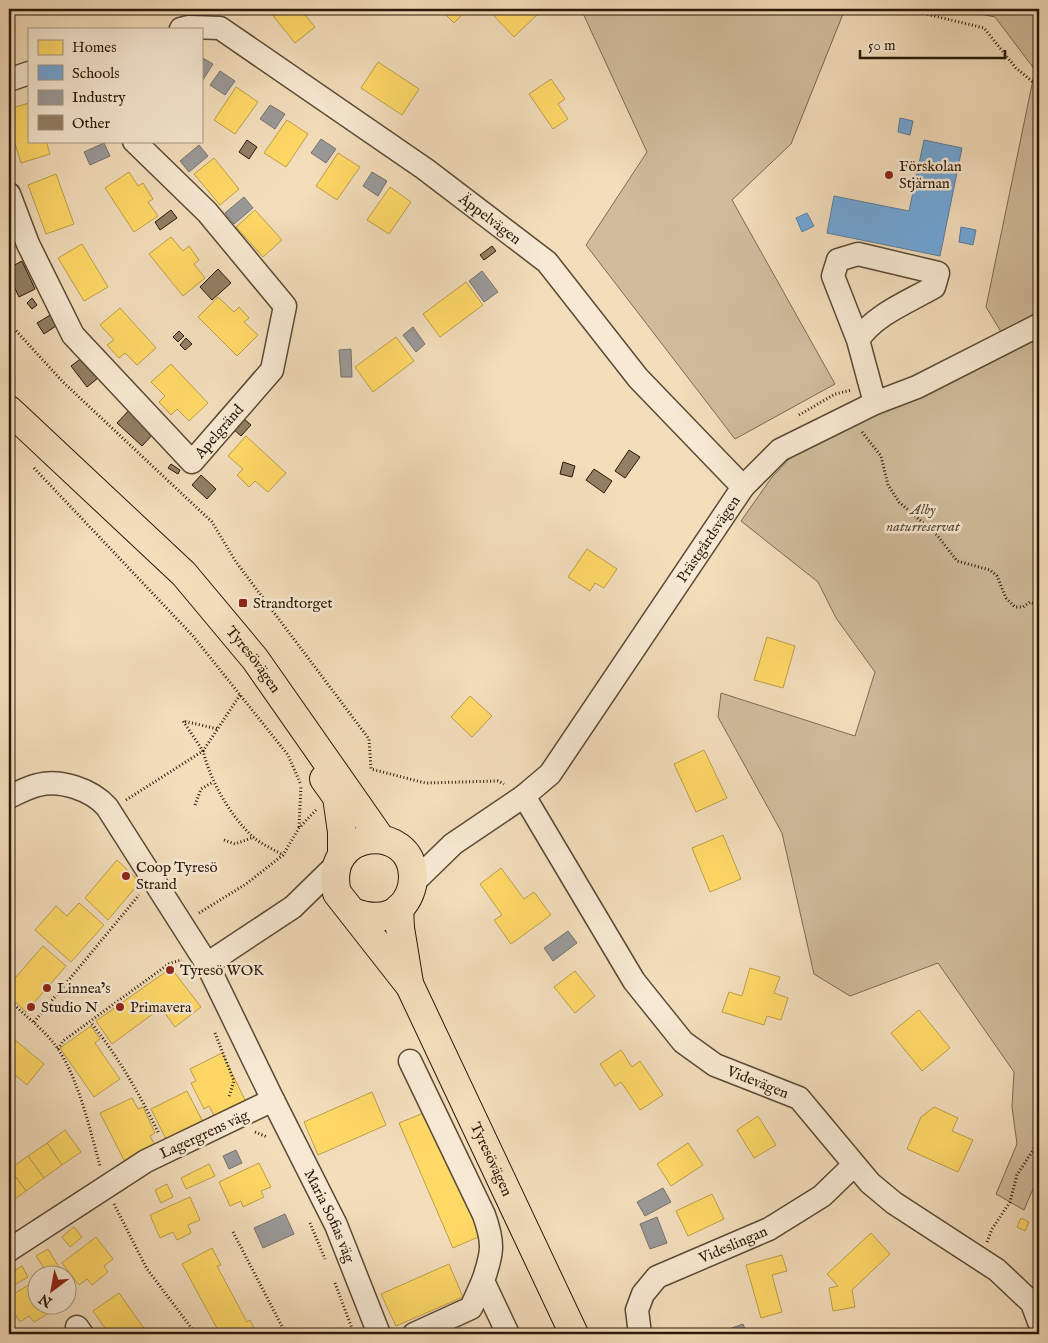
<svg xmlns="http://www.w3.org/2000/svg" width="1048" height="1343" viewBox="0 0 1048 1343" font-family="'IM FELL English',serif">
  <style>
    .green { fill: #d0bc9c; stroke: #7c6a52 }
    .homes { fill: #ffd966; stroke: #be9f4a }
    .schools { fill: #6fa8dc; stroke: #5a7d9c }
    .industry { fill: #999; stroke: #77736d }
    .building { fill: #927f65; stroke: #281907 }
    .lines { fill: none; stroke-linecap: round; stroke-linejoin: round }
    .minor-casing { stroke: #5b4a34; stroke-width: 25 }
    .major-casing { stroke: #281907; stroke-width: 30 }
    .path { stroke: #281907; stroke-width: 3; stroke-dasharray: 1 2.5; stroke-linecap: butt }
    .minor { stroke: #f7e9d3; stroke-width: 22 }
    .major { stroke: #f3ddbb; stroke-width: 28 }
    .poi-dot { fill: #8f2418; stroke: #f7e9d3; stroke-width: 2 }
    .labels { text-anchor: middle; stroke-width: 5; stroke-linejoin: round; paint-order: stroke }
    .poi-label { font-size: 15px; fill: #281907; stroke: #f7e9d3; text-anchor: start }
    .street-label { font-size: 15px; fill: #281907; stroke: #f7e9d3 }
    .park-label { font-size: 15px; font-style: italic; fill: #5a4a34; stroke: #f7e9d3 }
  </style>
  <rect width="100%" height="100%" fill="#f3ddbb"/>
  <filter id="stains"><feTurbulence type="fractalNoise" baseFrequency=".004" numOctaves="4"/><feColorMatrix values="0 0 0 0 .2 0 0 0 0 .09 0 0 0 0 .02 0 0 0 .5 -.17"/></filter>
  <radialGradient id="worn" r=".72"><stop offset=".6" stop-color="#630" stop-opacity="0"/><stop offset="1" stop-color="#630" stop-opacity=".3"/></radialGradient>
  <g class="green">
    <path d="M581,9H845L791,144L732,200L835,384L735,439L586,245L647,152Z"/>
    <path d="M955,9H1039V1175L1024,1210L996,1194L1017,1144L1012,1107L1014,1072L938,963L850,996L814,974L782,833L718,717L721,693L855,736L875,672L836,618L818,582L741,521L772,477L792,456L1009,345L986,307L1035,70L995,17Z"/>
  </g>
  <g class="homes">
    <path d="M274,9H300L315,27L295,43L270,12Z"/>
    <path d="M440,9H468L454,23Z"/>
    <path d="M499,9H543L514,37L493,15Z"/>
    <path d="M378,62L419,89L402,115L361,88Z"/>
    <path d="M551,79L565,99L558,104L568,119L553,129L529,94Z"/>
    <path d="M236,87L258,102L235,134L214,120Z"/>
    <path d="M29,103V141H46L50,154L21,163L9,124V109Z"/>
    <path d="M287,120L308,134L286,167L264,153Z"/>
    <path d="M338,153L360,167L337,200L316,186Z"/>
    <path d="M214,158L239,189L220,205L194,174Z"/>
    <path d="M129,172L138,186L143,183L153,199L148,202L158,216L134,232L105,188Z"/>
    <path d="M56,174L74,224L46,234L28,185Z"/>
    <path d="M390,187L411,202L389,234L367,220Z"/>
    <path d="M255,210L282,240L263,257L236,227Z"/>
    <path d="M171,237L183,251L189,246L199,260L194,264L205,278L183,296L149,254Z"/>
    <path d="M82,244L108,287L84,301L58,258Z"/>
    <path d="M466,282L483,305L440,337L423,314Z"/>
    <path d="M218,297L234,312L239,307L249,318L244,322L258,335L237,356L198,317Z"/>
    <path d="M120,308L156,348L137,365L125,353L119,358L107,345L114,340L100,325Z"/>
    <path d="M396,337L414,361L373,392L355,367Z"/>
    <path d="M171,364L208,403L189,421L177,409L171,415L159,402L165,396L151,382Z"/>
    <path d="M246,436L286,473L268,492L255,481L249,487L237,475L243,469L228,456Z"/>
    <path d="M587,549L617,569L604,588L595,583L590,591L568,577Z"/>
    <path d="M767,637L795,646L783,688L754,680Z"/>
    <path d="M470,696L492,716L472,737L451,717Z"/>
    <path d="M704,750L727,798L696,812L674,764Z"/>
    <path d="M723,835L741,879L710,892L692,848Z"/>
    <path d="M117,860L140,882L108,920L85,898Z"/>
    <path d="M501,868L524,899L534,892L551,915L511,944L494,920L502,915L480,884Z"/>
    <path d="M79,903L104,925L71,962L35,930L56,906L67,916Z"/>
    <path d="M43,946L66,966L26,1012L9,996V985Z"/>
    <path d="M171,968L201,1007L175,1027L161,1008L112,1044L96,1021Z"/>
    <path d="M750,968L780,977L774,993L788,998L781,1020L767,1016L764,1025L722,1012L729,992L742,996Z"/>
    <path d="M575,971L595,996L575,1013L554,987Z"/>
    <path d="M919,1010L950,1048L922,1071L891,1033Z"/>
    <path d="M91,1026L100,1039L95,1043L120,1079L94,1097L60,1048Z"/>
    <path d="M9,1035L44,1064L27,1085L9,1070Z"/>
    <path d="M621,1050L632,1067L640,1061L663,1095L640,1110L621,1082L615,1086L600,1064Z"/>
    <path d="M222,1053L247,1104L216,1119L209,1106L204,1109L191,1083L196,1081L190,1069Z"/>
    <path d="M187,1091L204,1124L168,1143L151,1109Z"/>
    <path d="M372,1092L386,1125L318,1155L304,1122Z"/>
    <path d="M132,1098L138,1109L143,1107L155,1133L150,1136L157,1149L126,1164L100,1113Z"/>
    <path d="M934,1107L958,1118L952,1131L973,1140L958,1172L907,1149L921,1117Z"/>
    <path d="M431,1110L485,1234L453,1248L399,1123Z"/>
    <path d="M758,1116L776,1145L754,1158L737,1130Z"/>
    <path d="M65,1130L81,1152L62,1165L47,1143Z"/>
    <path d="M47,1143L62,1165L44,1178L28,1156Z"/>
    <path d="M688,1143L703,1165L671,1186L657,1164Z"/>
    <path d="M28,1156L44,1178L26,1191L10,1169Z"/>
    <path d="M259,1163L271,1187L261,1191L264,1197L243,1207L241,1201L230,1206L219,1182Z"/>
    <path d="M209,1164L215,1176L186,1189L181,1178Z"/>
    <path d="M10,1169L26,1191L9,1203V1170Z"/>
    <path d="M167,1184L173,1197L161,1203L155,1190Z"/>
    <path d="M712,1194L724,1219L688,1236L676,1211Z"/>
    <path d="M190,1197L200,1220L188,1225L191,1233L177,1240L173,1232L160,1238L150,1215Z"/>
    <path d="M1021,1218L1029,1222L1025,1231L1017,1227Z"/>
    <path d="M74,1227L82,1237L70,1247L62,1237Z"/>
    <path d="M871,1233L890,1254L852,1290L855,1307L833,1311L829,1288L838,1286L827,1274Z"/>
    <path d="M96,1237L113,1259L104,1266L108,1272L92,1285L87,1279L79,1285L62,1263Z"/>
    <path d="M212,1248L221,1265L217,1266L247,1322L250,1320L257,1334H220L182,1264Z"/>
    <path d="M48,1249L59,1267L48,1274L36,1256Z"/>
    <path d="M782,1255L787,1271L772,1275L782,1312L761,1318L746,1265Z"/>
    <path d="M449,1264L463,1297L396,1326L381,1294Z"/>
    <path d="M22,1266L28,1277L13,1286L9,1274Z"/>
    <path d="M38,1279V1306H48L52,1311L34,1322L29,1316L20,1322L9,1305V1297Z"/>
    <path d="M119,1293L148,1334H109L93,1311Z"/>
  </g>
  <g class="schools">
    <path d="M900,118L913,121L910,135L898,132Z"/>
    <path d="M924,140L962,148L940,256L827,233L834,196L909,211Z"/>
    <path d="M807,213L814,226L802,232L796,218Z"/>
    <path d="M961,227L976,230L973,245L959,242Z"/>
  </g>
  <g class="industry">
    <path d="M201,57L213,64L201,83Z"/>
    <path d="M220,71L235,81L225,95L210,85Z"/>
    <path d="M270,105L285,114L275,129L260,119Z"/>
    <path d="M321,139L336,149L326,163L311,153Z"/>
    <path d="M104,143L110,156L90,165L84,152Z"/>
    <path d="M199,145L208,156L189,172L180,161Z"/>
    <path d="M372,172L387,181L378,196L363,186Z"/>
    <path d="M244,197L253,208L234,224L225,213Z"/>
    <path d="M482,271L498,292L484,302L469,281Z"/>
    <path d="M413,327L425,344L416,352L403,335Z"/>
    <path d="M351,349L352,377H341L339,350Z"/>
    <path d="M568,931L577,943L553,961L544,948Z"/>
    <path d="M236,1150L242,1163L229,1169L223,1156Z"/>
    <path d="M663,1188L671,1202L645,1216L637,1202Z"/>
    <path d="M285,1214L294,1234L263,1248L254,1228Z"/>
    <path d="M657,1217L667,1243L650,1249L640,1224Z"/>
    <path d="M743,1324L747,1334H722L721,1332Z"/>
    <path d="M333,1329L335,1334H321Z"/>
  </g>
  <g class="building">
    <path d="M247,140L257,147L249,159L239,152Z"/>
    <path d="M171,210L177,218L160,230L155,222Z"/>
    <path d="M492,246L496,251L484,260L480,255Z"/>
    <path d="M22,261L35,289L19,297L9,276V268Z"/>
    <path d="M218,269L231,283L212,300L200,287Z"/>
    <path d="M32,298L37,305L32,309L27,303Z"/>
    <path d="M52,314L59,324L44,334L37,323Z"/>
    <path d="M179,331L184,336L178,342L173,337Z"/>
    <path d="M186,338L192,344L185,350L180,345Z"/>
    <path d="M87,354L103,374L87,387L71,366Z"/>
    <path d="M131,408L156,431L142,446L117,423Z"/>
    <path d="M242,417L251,425L241,436L232,428Z"/>
    <path d="M629,450L640,457L625,478L615,471Z"/>
    <path d="M563,462L575,466L572,477L560,474Z"/>
    <path d="M171,464L180,470L178,474L168,468Z"/>
    <path d="M594,469L612,481L604,493L586,480Z"/>
    <path d="M201,475L216,489L207,499L192,485Z"/>
  </g>
  <g class="lines">
    <g class="minor-casing">
      <g id="minor">
        <path id="s1" d="M181,29L189,27L220,28L425,169L547,262L638,378L743,487"/>
        <path d="M9,80L29,73"/>
        <path id="s2" d="M9,194L28,244L73,335L192,462L272,370L285,306L207,212L134,141"/>
        <path d="M858,340C874,315 908,302 934,287L938,273L858,254L838,260L833,276L858,340L875,403"/>
        <path id="s3" d="M524,796L634,981L683,1042L715,1065L799,1098L870,1183L894,1203L997,1270L1032,1303L1039,1322"/>
        <path d="M9,797C18,793 28,787 38,785C61,779 92,790 107,807L207,964L273,1100L146,1161L9,1250"/>
        <path id="s4" d="M413,883L453,844L524,796L550,774L743,487L780,450L875,403L917,387L1039,325"/>
        <path d="M207,964L293,907L336,865"/>
        <path d="M410,1061L484,1215C494,1243 493,1252 483,1281L508,1334"/>
        <path id="s5" d="M273,1100L336,1225L379,1334"/>
        <path d="M77,1327L82,1334"/>
        <path d="M414,1334L471,1308L483,1281"/>
        <path id="s6" d="M640,1334L637,1310L643,1294L657,1277L769,1229L822,1196L854,1165"/>
      </g>
    </g>
    <g class="major-casing">
      <g id="major">
        <path id="s7" d="M9,410L184,574L255,659L381,839"/>
        <path d="M324,779L337,797L342,832V854"/>
        <path d="M399,908L400,928L409,983"/>
        <path id="s8" d="M353,912C369,918 387,920 400,908C408,900 413,888 413,877C413,821 321,828 337,893L410,986L574,1334"/>
      </g>
    </g>
    <g class="path">
      <path d="M924,9L926,14L984,28L1016,68L1039,87"/>
      <path d="M9,323L63,382L212,522L236,562L369,739L371,769L425,783L498,781L504,784"/>
      <path d="M799,415L835,394L852,390"/>
      <path d="M862,432L881,456L888,485L899,502L937,535L957,561L990,570L997,576L1006,598L1015,607H1023L1030,602L1039,606"/>
      <path d="M34,468L193,636L288,755L301,785"/>
      <path d="M240,695L203,751C211,782 229,814 253,837C261,844 273,849 283,855"/>
      <path d="M126,800L203,751L183,721L218,729"/>
      <path d="M195,805L201,789L213,782"/>
      <path d="M299,827L301,786"/>
      <path d="M224,840L235,844L254,837"/>
      <path d="M199,913L246,884L283,855L299,828L316,810"/>
      <path d="M9,1000C25,1016 45,1030 58,1049C79,1080 90,1130 100,1166"/>
      <path d="M9,1014L15,1006"/>
      <path d="M34,1022L139,895"/>
      <path d="M92,1024C119,1058 140,1095 159,1134"/>
      <path d="M215,1033L234,1081L229,1097"/>
      <path d="M58,1049L63,1041L170,963L182,960"/>
      <path d="M255,1132L267,1137"/>
      <path d="M114,1204L147,1269L196,1334"/>
      <path d="M9,1220L13,1225"/>
      <path d="M310,1223L325,1259"/>
      <path d="M233,1232L286,1334"/>
      <path d="M987,1242L992,1229L1010,1202L1017,1175L1039,1141"/>
      <path d="M335,1283L354,1334"/>
    </g>
    <use href="#minor" class="minor"/>
    <use href="#major" class="major"/>
  </g>
  <g class="poi-dot">
    <circle cx="889" cy="175" r="5"/>
    <rect x="238" y="598" width="10" height="10" rx="2.5"/>
    <circle cx="126" cy="876" r="5"/>
    <circle cx="170" cy="970" r="5"/>
    <circle cx="47" cy="988" r="5"/>
    <circle cx="31" cy="1007" r="5"/>
    <circle cx="120" cy="1007" r="5"/>
  </g>
  <g class="labels">
    <g class="poi-label">
      <text x="899" y="171">Förskolan<tspan x="899" dy="17">Stjärnan</tspan></text>
      <text x="253" y="608">Strandtorget</text>
      <text x="136" y="872">Coop Tyresö<tspan x="136" dy="17">Strand</tspan></text>
      <text x="180" y="975">Tyresö WOK</text>
      <text x="57" y="993">Linnea’s</text>
      <text x="41" y="1012">Studio N</text>
      <text x="130" y="1012">Primavera</text>
    </g>
    <g class="street-label">
      <text dy="5" stroke="none"><textPath href="#s1" startOffset="370">Äppelvägen</textPath></text>
      <text dy="5" stroke="none"><textPath href="#s2" startOffset="370">Apelgränd</textPath></text>
      <text dy="5" stroke="none"><textPath href="#s4" startOffset="459">Prästgårdsvägen</textPath></text>
      <text dy="5" stroke="none"><textPath href="#s7" startOffset="350">Tyresövägen</textPath></text>
      <text dy="5" stroke="none"><textPath href="#s3" startOffset="379">Videvägen</textPath></text>
      <text transform="translate(204 1134) rotate(-25)" y="5">Lagergrens väg</text>
      <text dy="5" stroke="none"><textPath href="#s8" startOffset="531">Tyresövägen</textPath></text>
      <text dy="5" stroke="none"><textPath href="#s5" startOffset="129">Maria Sofias väg</textPath></text>
      <text dy="5" stroke="none"><textPath href="#s6" startOffset="146">Videslingan</textPath></text>
    </g>
    <g class="park-label">
      <text x="923" y="514">Alby<tspan x="923" dy="17">naturreservat</tspan></text>
    </g>
  </g>
  <rect width="1048" height="1343" fill="none" stroke="#f3ddbb" stroke-width="30"/>
  <rect x="10" y="10" width="1028" height="1323" fill="none" stroke="#281907" stroke-width="2.5"/>
  <rect x="15" y="15" width="1018" height="1313" fill="none" stroke="#281907"/>
  <rect x="28" y="28" width="175" height="115" fill="#f7e9d3" stroke="#a49681"/>
  <rect x="38" y="40" width="25" height="15" fill="#ffd966" stroke="#a49681"/>
  <text x="72" y="52" font-size="15" fill="#281907">Homes</text>
  <rect x="38" y="65" width="25" height="15" fill="#6fa8dc" stroke="#a49681"/>
  <text x="72" y="78" font-size="15" fill="#281907">Schools</text>
  <rect x="38" y="90" width="25" height="15" fill="#999999" stroke="#a49681"/>
  <text x="72" y="102" font-size="15" fill="#281907">Industry</text>
  <rect x="38" y="115" width="25" height="15" fill="#927f65" stroke="#a49681"/>
  <text x="72" y="128" font-size="15" fill="#281907">Other</text>
  <g transform="translate(52 1290) rotate(212)"><circle r="24" fill="#f7e9d3" stroke="#a49681"/>
  <path d="M0-4L9 19L0 12L-9 19Z" fill="#8f2418"/>
  <text y="-8" font-size="14" font-weight="bold" text-anchor="middle" fill="#281907">N</text>
  </g>
  <path d="M860 50v8h145v-8" fill="none" stroke="#281907" stroke-width="2.5"/>
  <text x="868" y="50" font-size="15" fill="#281907" stroke="#f7e9d3" stroke-width="4" paint-order="stroke">50 m</text>
  <rect width="100%" height="100%" filter="url(#stains)"/>
  <rect width="100%" height="100%" fill="url(#worn)"/>
</svg>
